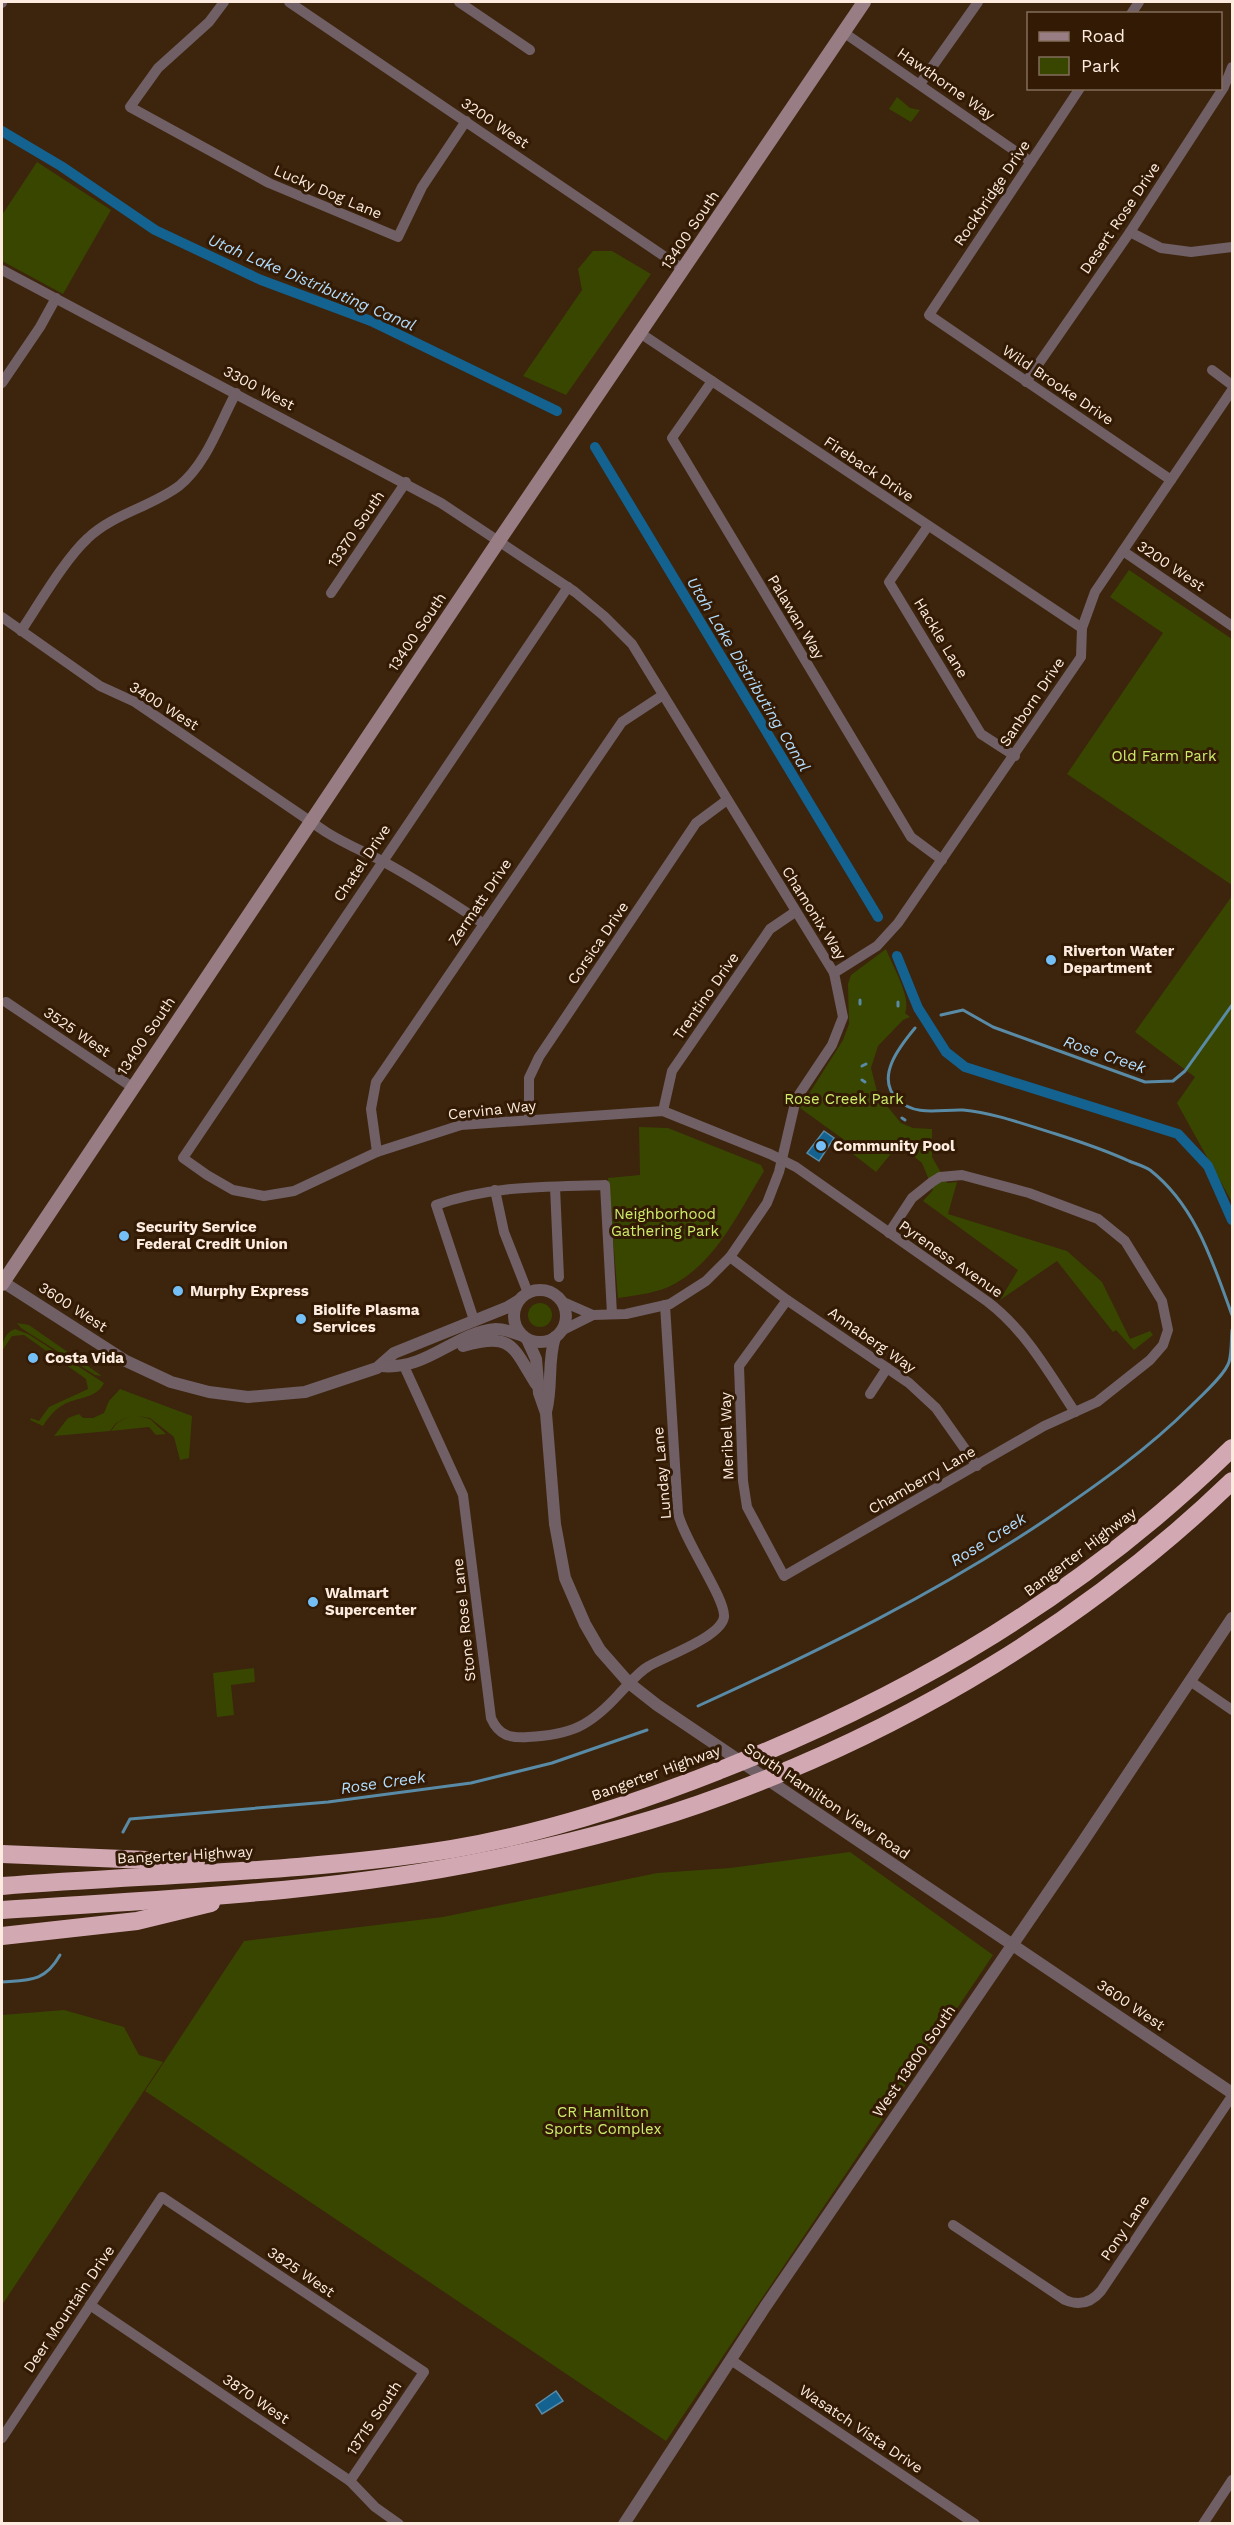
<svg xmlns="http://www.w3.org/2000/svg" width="1234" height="2525" viewBox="0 0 1234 2525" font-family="'Work Sans',sans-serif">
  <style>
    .green { fill: #394600 }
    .water { fill: #136290; stroke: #598ba7; stroke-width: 1.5 }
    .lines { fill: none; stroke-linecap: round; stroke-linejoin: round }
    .stream { stroke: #598ba7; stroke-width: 3 }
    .canal { stroke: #136290; stroke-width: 10 }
    .minor { stroke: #705f64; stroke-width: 10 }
    .tertiary { stroke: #705f64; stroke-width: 12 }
    .secondary { stroke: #987d84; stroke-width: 14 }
    .motorway { stroke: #d2a8b3; stroke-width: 18 }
    .poi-dot { fill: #74c0f6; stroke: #321a04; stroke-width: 2 }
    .labels { text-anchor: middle; stroke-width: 6; stroke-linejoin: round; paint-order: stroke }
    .street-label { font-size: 15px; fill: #fcebde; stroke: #321a04 }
    .park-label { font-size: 15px; fill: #ceed6c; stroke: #321a04 }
    .poi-label { font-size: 15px; font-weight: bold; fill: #fcebde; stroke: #321a04; text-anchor: start }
    .water-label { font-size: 16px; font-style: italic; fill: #b2ddfd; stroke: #321a04 }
  </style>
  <rect width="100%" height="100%" fill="#3c240d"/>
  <g class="green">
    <path d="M897,97L910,108L920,110L911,122L889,109Z"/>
    <path d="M37,162L111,210L63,294L2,261V215Z"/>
    <path d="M593,251H612L651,274L566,395L523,376L582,290L578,269Z"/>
    <path d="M1129,570L1232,639V885L1067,774L1163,633L1110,597Z"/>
    <path d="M1232,896V1202L1177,1103L1195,1077L1135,1032Z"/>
    <path d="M886,949C892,965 912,998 905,1013L910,1017L903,1020L878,1046L871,1068L878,1095L901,1123L913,1128L932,1129V1157L947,1183L957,1182L948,1214L1067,1251L1102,1282L1130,1339L1150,1331L1153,1335L1134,1350L1116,1330L1113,1332L1057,1261L1000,1300L1018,1270L923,1201L933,1190L922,1163L899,1144L876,1172L840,1144L843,1139L800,1108L843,1040L849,1024L848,984L851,975Z"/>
    <path d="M639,1127L668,1128L761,1165L764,1171C740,1210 717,1260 676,1283C659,1293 638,1295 618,1298L608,1178L640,1175Z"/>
    <circle cx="540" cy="1315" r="12"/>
    <path d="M17,1323L29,1325L102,1376L95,1375L21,1328Z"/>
    <path d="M15,1329L28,1334L104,1383C97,1399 76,1397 63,1405C54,1410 48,1418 43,1426L30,1420L31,1418L39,1421L49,1407L88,1389L86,1379L24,1335L12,1336L2,1351C1,1342 7,1331 15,1329Z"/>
    <path d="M120,1389L192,1416L189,1458L180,1460L174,1437L150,1418L138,1416L150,1419L166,1434L156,1435L149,1427L111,1431L117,1423L132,1415L116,1423L110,1431L54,1436L68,1418L79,1414L83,1418H93L104,1413L109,1401Z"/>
    <path d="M254,1668L255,1682L231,1685L234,1715L217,1717L213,1673Z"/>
    <path d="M850,1852L993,1955L666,2441L145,2091L244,1941L443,1917L657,1873L730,1868Z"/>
    <path d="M64,2010L124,2027L139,2055L163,2062L2,2305V2015Z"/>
  </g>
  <g class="water">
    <path d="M824,1131L834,1138L819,1161L807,1153Z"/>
    <path d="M556,2391L563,2401L542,2414L536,2405Z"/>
  </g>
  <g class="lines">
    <g class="stream">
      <path d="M860,1000V1004"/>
      <path d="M898,1002V1006"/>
      <path d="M941,1015L963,1010L993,1027L1145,1082L1173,1081L1185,1071L1232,1005"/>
      <path d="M915,1028C900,1046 874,1078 898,1100C916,1117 941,1109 963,1110C995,1113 1026,1125 1056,1134C1081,1142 1105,1150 1129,1161C1136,1164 1144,1166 1150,1170C1196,1206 1213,1263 1232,1315"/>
      <path d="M862,1066L866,1064"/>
      <path d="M862,1080L865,1082"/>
      <path d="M902,1118L905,1120"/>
      <path d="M698,1706C819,1651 937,1593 1047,1519C1097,1485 1148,1449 1191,1406C1201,1396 1225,1375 1229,1362C1232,1352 1231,1340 1232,1330"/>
      <path d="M123,1832L130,1819L328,1802L471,1783L552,1763L647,1730"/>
      <path d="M2,1982C29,1980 45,1982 60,1955"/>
    </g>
    <g class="canal">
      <path d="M2,131L61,166L155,230L261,280L371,321L557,411"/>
      <path d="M595,447L878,917"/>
      <path d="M897,956L918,1008L946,1052L965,1067L1178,1134L1208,1166L1232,1220"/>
    </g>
    <g class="minor">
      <path d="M224,2L209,22L158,68L130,107L269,183L398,237L422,187L466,121"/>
      <path d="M289,2L683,269"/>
      <path d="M459,2L530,50"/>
      <path d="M2,3V2"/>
      <path d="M1131,14L1139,2"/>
      <path d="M843,32L1031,162"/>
      <path d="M920,84L978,2"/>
      <path d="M1080,88L929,315L1171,480"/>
      <path d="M1130,232L1161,248L1191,252L1232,247"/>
      <path d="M2,270L441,503L575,592L604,616L632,644L834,973L843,1017L832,1045L796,1099L779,1172L767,1203L730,1257L706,1281L670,1304L626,1314L593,1315L561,1331"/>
      <path d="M640,333L1082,628"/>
      <path d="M1212,370L1232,385"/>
      <path d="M712,381L672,438L911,837L942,860"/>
      <path d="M1026,382L1130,232L1224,87L1232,67"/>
      <path d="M2,383L40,327L56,298"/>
      <path d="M928,526L889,582L981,734L1015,756"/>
      <path d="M1123,551L1232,626"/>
      <path d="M568,587L183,1158L207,1175L233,1190L264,1196L294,1191L377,1152L461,1125L663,1111L770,1154L796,1167L988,1302C1026,1331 1049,1373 1075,1412"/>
      <path d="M331,593L406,482"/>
      <path d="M2,617L100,686L135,702L326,832C345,844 365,852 384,862C419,881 451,902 484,924"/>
      <path d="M21,631C39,604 65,559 88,538C113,514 151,507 179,486C207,463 219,424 236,393"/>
      <path d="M834,973L877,946L898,923L1081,657L1082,628L1095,592L1232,390"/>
      <path d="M6,1002L132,1087"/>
      <path d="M663,1111L672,1071L770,929L795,912"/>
      <path d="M529,1120V1078L539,1057L696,823L727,800"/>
      <path d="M377,1152L371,1109L376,1082L622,722L663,695"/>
      <path d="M555,1187L559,1277"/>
      <path d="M495,1190L504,1232L528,1293"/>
      <path d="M730,1257L787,1300L909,1383L936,1408L977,1466"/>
      <path d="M787,1300L739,1366L743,1481L747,1507L784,1576L1044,1426L1097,1402L1150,1360L1163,1345L1168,1330L1162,1301L1125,1241L1098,1219L1029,1193L962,1175L940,1177L932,1182L912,1198L889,1233"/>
      <path d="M561,1301L593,1315"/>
      <path d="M474,1320L436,1205C491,1185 548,1187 605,1185L612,1314"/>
      <path d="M404,1366L463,1495L491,1718C499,1736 510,1738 528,1737C571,1735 590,1726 619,1694C628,1685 638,1672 649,1666C666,1656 721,1637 724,1617C726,1599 683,1539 678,1513L665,1305"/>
      <path d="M870,1394L887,1368"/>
      <path d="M1190,1681L1232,1710"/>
      <path d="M953,2225L1065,2300C1079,2306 1091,2303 1101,2291L1232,2096"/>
      <path d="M90,2305L350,2481L375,2507L399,2524"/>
      <path d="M731,2360L975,2524"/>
      <path d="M2,2438L162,2197L424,2372L350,2481"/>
      <path d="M1203,2524L1232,2480"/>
    </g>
    <g class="tertiary">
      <path d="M3,1282L126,1361L171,1382L209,1392L248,1397L305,1392L377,1368L394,1353L508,1307L518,1301"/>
      <circle cx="540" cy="1316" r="26"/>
      <path d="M527,1339L536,1359L539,1393L546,1413L555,1524L565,1578L585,1624L600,1650L629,1683L657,1705L1232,2093"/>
      <path d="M463,1346C513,1332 512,1346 536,1384"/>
      <path d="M381,1366C427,1371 455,1332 496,1329C505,1329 515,1333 523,1336"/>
      <path d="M546,1412C553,1385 547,1363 555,1337"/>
      <path d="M624,2524L765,2307L1080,1846L1232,1618"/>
    </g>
    <path class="secondary" d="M2,1284L498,542L864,2"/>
    <g class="motorway">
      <path d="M2,1854L196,1862"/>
      <path d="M2,1886C151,1874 303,1873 452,1849C545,1833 635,1804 723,1769C914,1694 1085,1592 1232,1448"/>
      <path d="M2,1910C164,1899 329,1893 489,1860C567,1844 647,1824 722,1796C909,1728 1089,1619 1232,1481"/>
      <path d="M2,1936L137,1921L211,1903"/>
    </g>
  </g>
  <g class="poi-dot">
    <circle cx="1051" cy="960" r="6"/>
    <circle cx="821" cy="1146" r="6"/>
    <circle cx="124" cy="1236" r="6"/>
    <circle cx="178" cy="1291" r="6"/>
    <circle cx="301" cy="1319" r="6"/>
    <circle cx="33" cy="1358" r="6"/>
    <circle cx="313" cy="1602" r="6"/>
  </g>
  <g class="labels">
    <g class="street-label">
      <text transform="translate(946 84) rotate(35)" y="5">Hawthorne Way</text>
      <text transform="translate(495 123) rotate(34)" y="5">3200 West</text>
      <text transform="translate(328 192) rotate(23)" y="5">Lucky Dog Lane</text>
      <text transform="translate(992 193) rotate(-56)" y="5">Rockbridge Drive</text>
      <text transform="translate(1120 218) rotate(-56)" y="5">Desert Rose Drive</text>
      <text transform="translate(690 230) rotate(-56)" y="5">13400 South</text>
      <text transform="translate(1058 385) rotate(34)" y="5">Wild Brooke Drive</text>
      <text transform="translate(259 388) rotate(28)" y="5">3300 West</text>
      <text transform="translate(869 469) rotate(34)" y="5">Fireback Drive</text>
      <text transform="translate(356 529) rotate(-56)" y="5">13370 South</text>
      <text transform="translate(1171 566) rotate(34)" y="5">3200 West</text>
      <text transform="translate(796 617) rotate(59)" y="5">Palawan Way</text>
      <text transform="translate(417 632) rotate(-56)" y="5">13400 South</text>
      <text transform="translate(941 638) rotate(59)" y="5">Hackle Lane</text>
      <text transform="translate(1032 702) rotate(-56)" y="5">Sanborn Drive</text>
      <text transform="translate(164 706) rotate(32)" y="5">3400 West</text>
      <text transform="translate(362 863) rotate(-56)" y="5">Chatel Drive</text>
      <text transform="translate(480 902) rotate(-56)" y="5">Zermatt Drive</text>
      <text transform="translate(814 913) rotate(58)" y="5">Chamonix Way</text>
      <text transform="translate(598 943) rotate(-56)" y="5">Corsica Drive</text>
      <text transform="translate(706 996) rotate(-55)" y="5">Trentino Drive</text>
      <text transform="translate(77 1032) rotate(34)" y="5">3525 West</text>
      <text transform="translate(146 1036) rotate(-56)" y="5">13400 South</text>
      <text transform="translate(492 1110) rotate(-6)" y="5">Cervina Way</text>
      <text transform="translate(951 1259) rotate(35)" y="5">Pyreness Avenue</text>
      <text transform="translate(73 1307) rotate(33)" y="5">3600 West</text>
      <text transform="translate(872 1340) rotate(35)" y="5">Annaberg Way</text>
      <text transform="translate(727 1436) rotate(-92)" y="5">Meribel Way</text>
      <text transform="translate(662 1473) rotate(-95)" y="5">Lunday Lane</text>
      <text transform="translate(922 1480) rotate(-30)" y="5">Chamberry Lane</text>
      <text transform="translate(1080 1552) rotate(-37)" y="5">Bangerter Highway</text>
      <text transform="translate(464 1620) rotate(-96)" y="5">Stone Rose Lane</text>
      <text transform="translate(656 1773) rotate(-20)" y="5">Bangerter Highway</text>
      <text transform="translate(827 1801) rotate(34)" y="5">South Hamilton View Road</text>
      <text transform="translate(185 1855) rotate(-3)" y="5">Bangerter Highway</text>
      <text transform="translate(1131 2005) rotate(34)" y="5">3600 West</text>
      <text transform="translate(914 2061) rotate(-55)" y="5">West 13800 South</text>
      <text transform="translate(1125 2228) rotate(-56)" y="5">Pony Lane</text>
      <text transform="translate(301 2272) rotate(34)" y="5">3825 West</text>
      <text transform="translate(69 2309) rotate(-56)" y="5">Deer Mountain Drive</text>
      <text transform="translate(256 2399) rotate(34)" y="5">3870 West</text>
      <text transform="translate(374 2418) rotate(-56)" y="5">13715 South</text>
      <text transform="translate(861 2429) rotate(34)" y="5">Wasatch Vista Drive</text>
    </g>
    <g class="park-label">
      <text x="1164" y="761">Old Farm Park</text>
      <text x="844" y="1104">Rose Creek Park</text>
      <text x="665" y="1219">Neighborhood<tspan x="665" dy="17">Gathering Park</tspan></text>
      <text x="603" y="2117">CR Hamilton<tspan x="603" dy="17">Sports Complex</tspan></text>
    </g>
    <g class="poi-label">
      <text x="1063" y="956">Riverton Water<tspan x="1063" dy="17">Department</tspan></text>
      <text x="833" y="1151">Community Pool</text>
      <text x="136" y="1232">Security Service<tspan x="136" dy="17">Federal Credit Union</tspan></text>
      <text x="190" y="1296">Murphy Express</text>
      <text x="313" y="1315">Biolife Plasma<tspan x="313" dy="17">Services</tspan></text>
      <text x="45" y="1363">Costa Vida</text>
      <text x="325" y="1598">Walmart<tspan x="325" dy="17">Supercenter</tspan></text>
    </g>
    <g class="water-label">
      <text transform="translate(312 282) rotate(23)" y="6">Utah Lake Distributing Canal</text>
      <text transform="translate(749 674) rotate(59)" y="6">Utah Lake Distributing Canal</text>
      <text transform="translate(1105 1054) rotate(19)" y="6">Rose Creek</text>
      <text transform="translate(988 1539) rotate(-32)" y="6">Rose Creek</text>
      <text transform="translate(383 1782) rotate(-8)" y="6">Rose Creek</text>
    </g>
  </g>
  <rect width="1234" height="2525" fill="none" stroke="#fcebde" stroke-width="6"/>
  <rect x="1027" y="12" width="195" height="78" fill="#321a04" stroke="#836e5b" stroke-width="1.5"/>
  <rect x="1039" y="32" width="30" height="9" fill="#987d84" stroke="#836e5b" stroke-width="1.5"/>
  <text x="1081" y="42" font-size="18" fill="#fcebde">Road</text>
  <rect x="1039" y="57" width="30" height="18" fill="#394600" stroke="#836e5b" stroke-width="1.5"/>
  <text x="1081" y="72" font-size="18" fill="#fcebde">Park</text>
</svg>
